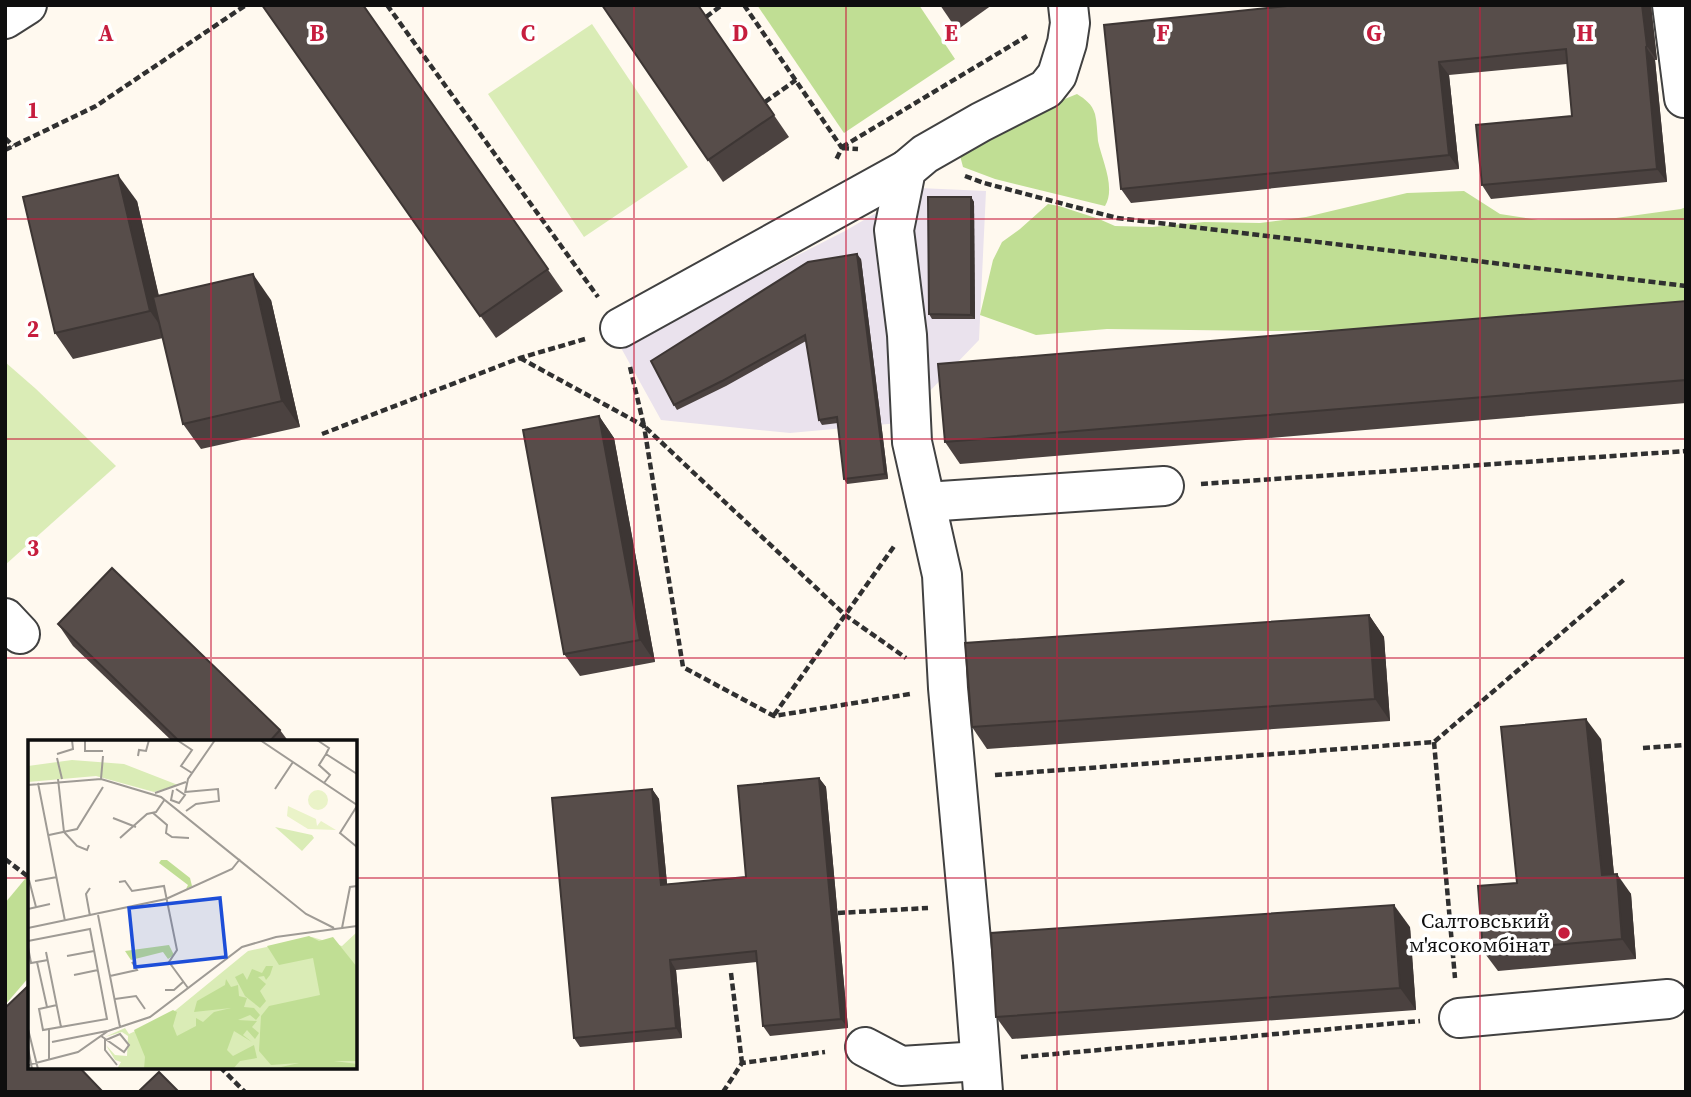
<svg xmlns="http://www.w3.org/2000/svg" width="1691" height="1097" viewBox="0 0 1691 1097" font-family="'Source Serif 4',serif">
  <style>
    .industrial { fill: #eae2ed }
    .green { fill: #daecb6 }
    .forest { fill: #c0de94 }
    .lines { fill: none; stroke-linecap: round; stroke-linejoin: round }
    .minor-casing { stroke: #414141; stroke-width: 42 }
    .path { stroke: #303030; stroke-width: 4.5; stroke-dasharray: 7 3.5; stroke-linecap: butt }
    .minor { stroke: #fff; stroke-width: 38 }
    .wall { fill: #4b4240 }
    .shaded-wall { fill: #3d3634 }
    .building { fill: #574d4a; stroke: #3d3634; stroke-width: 2 }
    .grid { fill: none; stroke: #c61d3e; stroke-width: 2; stroke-opacity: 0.55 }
    .poi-dot { fill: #c61d3e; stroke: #fff; stroke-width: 2.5 }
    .labels { text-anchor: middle; stroke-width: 7; stroke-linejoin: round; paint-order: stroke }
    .poi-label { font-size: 21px; fill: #0e0e0e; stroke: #fff; text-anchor: end }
    .inset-road { fill: none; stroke: #9f9b95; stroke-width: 2 }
    .view { fill: #1d4ed8; fill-opacity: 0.15; stroke: #1d4ed8; stroke-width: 3.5 }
    .inset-edge { fill: none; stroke: #0e0e0e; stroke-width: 3.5 }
    .grid-label { font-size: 23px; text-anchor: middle; font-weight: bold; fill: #c61d3e; stroke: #fff; stroke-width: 7; stroke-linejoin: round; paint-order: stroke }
  </style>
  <rect width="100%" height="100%" fill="#fff9ef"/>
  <path class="industrial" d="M919,188L986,191L979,340L899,423L790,433L661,420L620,346L845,231Z"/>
  <g class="green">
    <path d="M592,24L688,167L584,237L488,94Z"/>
    <path d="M5,362L36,389L116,466L5,565Z"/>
  </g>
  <g class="forest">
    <path d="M757,5H919L955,59L844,133Z"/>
    <path d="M1077,94C1085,99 1092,104 1095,114C1097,122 1097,132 1098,141C1102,160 1116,188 1105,206L995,179L963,167L959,152L1050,105Z"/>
    <path d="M1464,191L1500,214L1538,220L1616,218L1681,209L1686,207V318L1434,328L1278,331L1107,329L1036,335L980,315L993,260L1002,242L1020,229L1048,204L1059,206L1099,219L1115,226L1152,227L1204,222L1260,223L1306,217L1407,193Z"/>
    <path d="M30,873V976L5,1005V903Z"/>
  </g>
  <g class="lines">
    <g class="minor-casing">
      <g id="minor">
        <path d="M1672,5L1684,98H1686"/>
        <path d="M5,19L27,5"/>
        <path d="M620,328L906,170"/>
        <path d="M926,502L1164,486"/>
        <path d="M5,618L20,634"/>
        <path d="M1459,1018L1668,999"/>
        <path d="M865,1047L901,1066L980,1061"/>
        <path d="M983,1092L973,962L948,688L942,575L912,442L907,335L894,230L906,170L925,154L981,122L1046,89L1057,75L1067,43L1070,23L1068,5"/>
      </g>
    </g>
    <g class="path">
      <path d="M387,5L598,297"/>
      <path d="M744,5L842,148L835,162"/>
      <path d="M706,17L722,5"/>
      <path d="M765,102L796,80"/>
      <path d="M5,138L13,146"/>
      <path d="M842,147L1027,36"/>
      <path d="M842,148L858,149"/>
      <path d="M5,150L96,106L246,5"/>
      <path d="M965,176L984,183L1117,218L1686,286"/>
      <path d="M520,358L644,426L683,667L774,716L910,694"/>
      <path d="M630,367L644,426L845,615L906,658"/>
      <path d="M322,434L520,358L585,339"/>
      <path d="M1201,484L1686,451"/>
      <path d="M774,715L895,545"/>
      <path d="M1434,742L1455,978"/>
      <path d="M1643,748L1686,745"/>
      <path d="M995,775L1434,742L1626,578"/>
      <path d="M5,859L30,878"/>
      <path d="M838,913L928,908"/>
      <path d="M731,973L742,1063"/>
      <path d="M1021,1057L1420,1021"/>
      <path d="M220,1067L245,1092"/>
      <path d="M723,1092L742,1063L825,1052"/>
    </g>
    <use href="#minor" class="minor"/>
  </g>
  <g class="wall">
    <path d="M262,5H363L563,291L496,338Z"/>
    <path d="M602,5H698L789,137L723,182Z"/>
    <path d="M940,5H992L957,30Z"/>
    <path d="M1297,5H1651L1657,60H1655L1667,182L1491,199L1482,185L1572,116L1567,64L1449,75L1459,169L1131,203L1121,189Z"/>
    <path d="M971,197L974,202L975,319H932L929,314Z"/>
    <path d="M137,201L159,296L271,300L300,427L201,449L183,424L163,338L73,359L55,333Z"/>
    <path d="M861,259L888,479L847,484L844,479L838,423L822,425L819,420L806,341L726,386L677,410L674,405Z"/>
    <path d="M1686,301V403L960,464L945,442Z"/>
    <path d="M599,416L614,438L655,662L580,676L564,654Z"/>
    <path d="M1369,615L1384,637L1390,721L987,749L972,727Z"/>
    <path d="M58,624L280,730L289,742H173L73,646Z"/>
    <path d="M1601,739L1614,874L1631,894L1636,959L1498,971L1483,951L1517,883Z"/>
    <path d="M819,778L826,787L848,1028L770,1036L763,1026L757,962L676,970L682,1038L580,1047L574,1038L652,789L659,799L667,884L746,877Z"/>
    <path d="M1410,927L1416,1010L1012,1039L996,1017Z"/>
  </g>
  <g class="shaded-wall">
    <path d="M1642,5H1651L1657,60L1647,46Z"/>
    <path d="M1646,47L1655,60L1667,182L1657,169Z"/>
    <path d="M1439,62L1449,75L1459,169L1449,155Z"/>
    <path d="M118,175L137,201L168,337L150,311Z"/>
    <path d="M971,197L974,202L975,319L971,315Z"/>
    <path d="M857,254L861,259L888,479L885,474L879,434Z"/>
    <path d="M253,274L271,300L300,427L282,401Z"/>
    <path d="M599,416L614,438L655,662L640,640Z"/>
    <path d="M1369,615L1384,637L1390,721L1375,699Z"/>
    <path d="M1586,719L1601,739L1616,896L1602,875Z"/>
    <path d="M819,778L826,787L848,1028L841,1019Z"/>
    <path d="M652,789L659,799L668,894L661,885Z"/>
    <path d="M1617,874L1631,894L1636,959L1622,939Z"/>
    <path d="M1394,905L1410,927L1416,1010L1400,988Z"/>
    <path d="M670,960L676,970L682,1038L676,1028Z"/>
  </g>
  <g class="building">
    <path d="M262,5H363L548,269L480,316Z"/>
    <path d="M602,5H698L774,115L708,160Z"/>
    <path d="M1297,5H1642L1647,46L1646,47L1657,169L1482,185L1476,125L1572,116L1566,49L1439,62L1449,155L1121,189L1104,25Z"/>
    <path d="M118,175L150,311L55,333L23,197Z"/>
    <path d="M928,197H971V315L929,314Z"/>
    <path d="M857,254L885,474L844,479L837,417L819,420L805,335L722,381L674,405L651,361L808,262Z"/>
    <path d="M253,274L282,401L183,424L153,297Z"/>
    <path d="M1686,301V380L945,442L938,364Z"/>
    <path d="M599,416L640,640L564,654L523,430Z"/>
    <path d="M112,568L280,730L269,742H180L58,624Z"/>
    <path d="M1369,615L1375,699L972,727L965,643Z"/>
    <path d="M1586,719L1602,875L1617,874L1622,939L1483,951L1478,886L1517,883L1501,727Z"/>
    <path d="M819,778L841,1019L763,1026L756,951L670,960L676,1028L574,1038L552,798L652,789L661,885L746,877L738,786Z"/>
    <path d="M1394,905L1400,988L996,1017L991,933Z"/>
    <path d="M30,984V1067H79L103,1092H5V1008Z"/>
    <path d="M159,1072L179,1092H138Z"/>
  </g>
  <path class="grid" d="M211,5V742M423,5V1092M634,5V1092M846,5V1092M1057,5V1092M1268,5V1092M1480,5V1092M5,219H1686M5,439H1686M5,658H1686M5,878H30M355,878H1686M211,1067V1092"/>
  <circle class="poi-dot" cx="1564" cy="933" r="7"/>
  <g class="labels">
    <g class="poi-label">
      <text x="1550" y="928">Салтовський<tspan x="1550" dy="24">м'ясокомбінат</tspan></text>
    </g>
  </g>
  <g transform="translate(28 740)">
    <rect width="329" height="329" fill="#fff9ef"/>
    <path d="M44,20L96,24L150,45L126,52L68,36L0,42V26ZM247,87L284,95L286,98L274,111ZM329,192V329H89L93,322L87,320L78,305L87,315L99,316L100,296L94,292L77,297L97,288L101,294L143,274L220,211L284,197L314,206Z" fill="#daecb6"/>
    <path d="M133,120H139L162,138L164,146L158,149L160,145L131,123ZM281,196L291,201L305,197L329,227V321H306L329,324V329H244L271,323L243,325L231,311L233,276L241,266L292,255L285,218L251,225L239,206ZM141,205L146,215L140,219L135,212L103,220L97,211ZM238,226H245L242,235L238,240L236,236L230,237L238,244L232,251L238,261L232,268L217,256L207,237L215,233L219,240L224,229L234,233ZM198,239L203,247L210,245L211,256L219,258L216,267L226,268L232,275L228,280L222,275L210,280L229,281L224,287L231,293L227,299L219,290L215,295L224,302L206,291L199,310L205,316L226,305L229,318L212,321L205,329H116L117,317L106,290L145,270L149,272L145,286L149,296L168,286V278L175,282L186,272L203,268L166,272L169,261L197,245Z" fill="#c0de94"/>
    <path d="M280 60a10 10 0 1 1 20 0a10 10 0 1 1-20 0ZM260,66L288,79L289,86L293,81L308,90L280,89L259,76Z" fill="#eaf3c8"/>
    <path class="inset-road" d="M57,0V11H75M149,0L164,10L153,26L164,33M232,0L329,65M289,0L301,8L298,14L329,34M29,14L45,9L44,0M110,16L111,10L118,11L121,0M29,18L34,39M30,39L36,92L49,106L59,110L61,105M73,39L75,16M10,43L37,181M296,43L302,35L291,25L298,14M0,45L73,39L133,57L278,174L306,188M247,49L265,22M145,50L143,60L151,63L157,55L148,49M157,52L190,49L191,61L168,64L158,71M127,53L158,42M157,53L160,39L187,0M329,66L312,93L329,107M125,73L139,85L138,93L144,97L161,98M85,78L108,87M21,95L49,89L75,47M92,98L119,74L128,72L137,59M1,140L8,167M7,141L29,137M91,142L97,141L104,151L136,146L149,210L141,222L160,248M62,148L58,154L62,176M0,169L22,164M70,175L92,287M0,188L138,159L204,129L212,119M314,188L322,147L329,146M0,201L62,189L79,279L15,290L11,269L29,265M0,207L3,223L20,220M18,212L33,287M39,216L66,211M9,222L19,267M46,235L70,230M82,236L109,230L104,222M137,250H146L155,242M87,259L108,256L117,269M0,289L10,329M21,289V320M73,296L76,298L96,312L101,305L92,294L78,300M77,299V310L89,325M24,302L79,291M0,308L4,329M0,325L50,312L80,291L122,277L214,207L248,197L329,186"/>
    <path class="view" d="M192,158L198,217L107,227L101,168Z"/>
    <rect width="329" height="329" class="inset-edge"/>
  </g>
  <g class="grid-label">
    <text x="106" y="41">A</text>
    <text x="317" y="41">B</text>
    <text x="528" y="41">C</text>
    <text x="740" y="41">D</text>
    <text x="951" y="41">E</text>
    <text x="1163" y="41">F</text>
    <text x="1374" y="41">G</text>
    <text x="1585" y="41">H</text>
    <text x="33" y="118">1</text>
    <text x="33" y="337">2</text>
    <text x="33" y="556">3</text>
  </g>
  <rect width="1691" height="1097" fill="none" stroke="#0e0e0e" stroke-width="14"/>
</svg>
